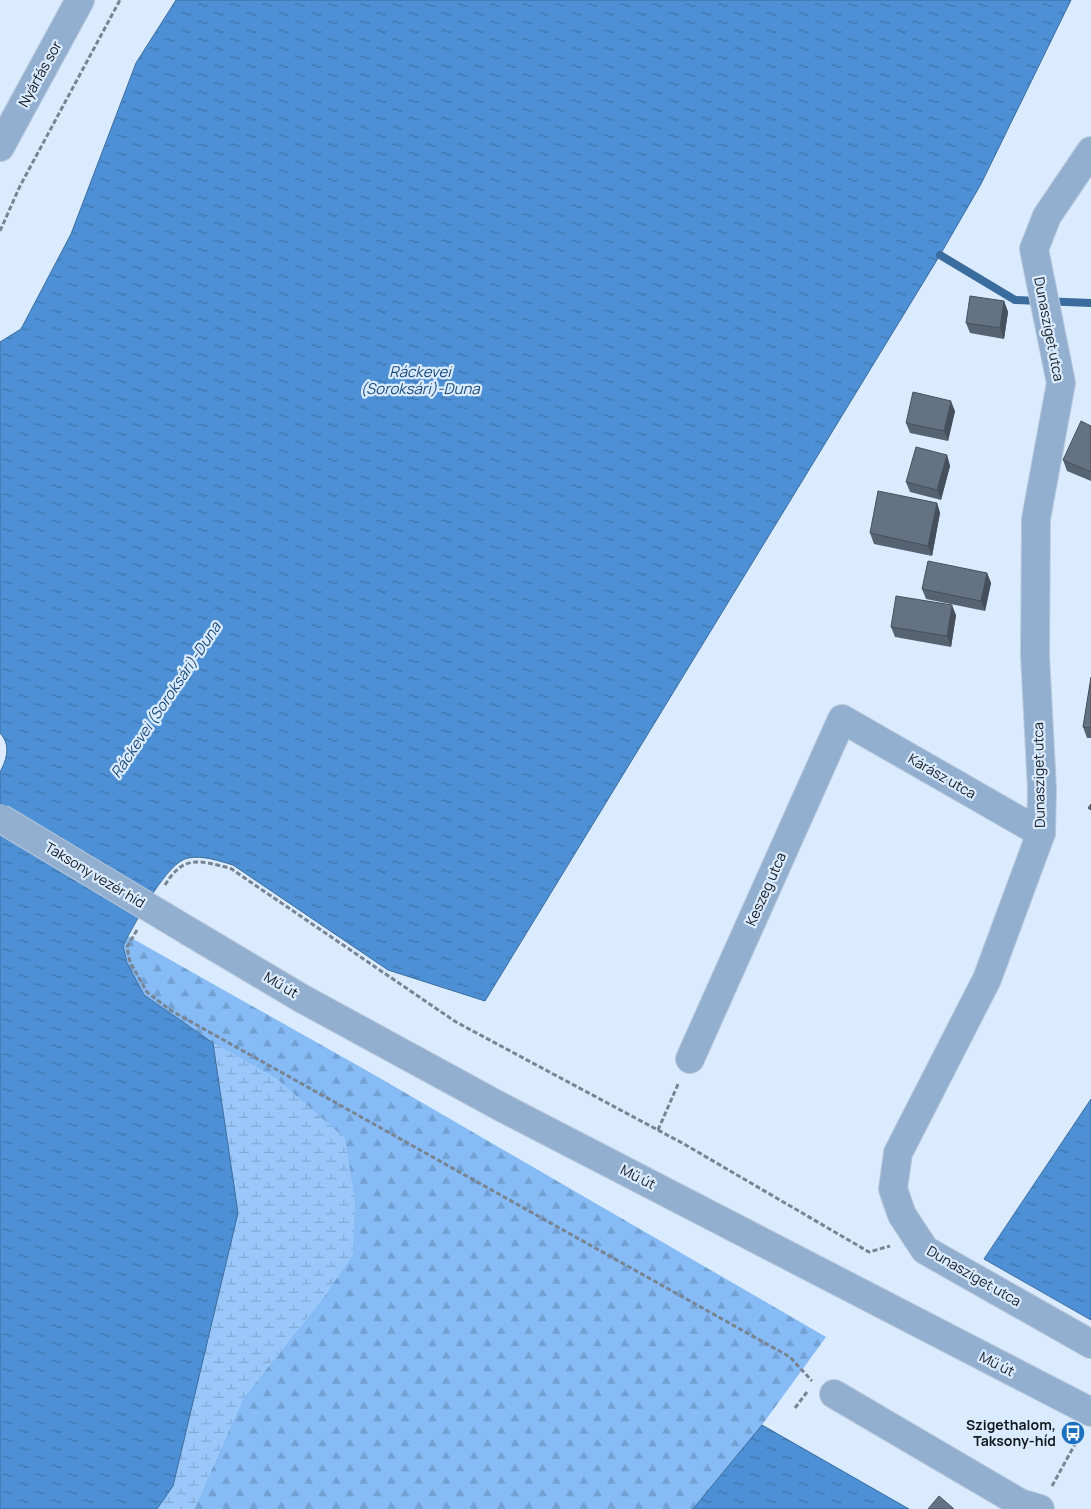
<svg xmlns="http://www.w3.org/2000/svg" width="1091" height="1509" viewBox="0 0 1091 1509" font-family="Manrope,sans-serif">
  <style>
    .forest { fill: url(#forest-firs) }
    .wetland { fill: url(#wetland-marsh) }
    .water { fill: url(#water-ripples); stroke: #3b6c9e }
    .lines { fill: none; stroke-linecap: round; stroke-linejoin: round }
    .stream { stroke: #3b6c9e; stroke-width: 8 }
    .minor-casing { stroke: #bac9db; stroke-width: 30 }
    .path { stroke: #788492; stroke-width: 3; stroke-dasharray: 5 2.5; stroke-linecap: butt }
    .minor { stroke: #92afcf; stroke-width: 28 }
    .minor-bridge-casing { stroke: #bac9db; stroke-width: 30; stroke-linecap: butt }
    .minor-bridge { stroke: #92afcf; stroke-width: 28 }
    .wall { fill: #566372 }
    .shaded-wall { fill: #46505c }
    .building { fill: #647384; stroke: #46505c }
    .labels { text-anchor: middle; stroke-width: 4.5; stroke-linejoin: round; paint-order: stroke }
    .street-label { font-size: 14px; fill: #12181f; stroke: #daebff }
    .poi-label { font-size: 14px; font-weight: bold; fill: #12181f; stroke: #daebff; text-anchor: end }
    .water-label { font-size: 15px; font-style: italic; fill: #1c4b79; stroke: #daebff }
  </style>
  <defs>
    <pattern id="forest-firs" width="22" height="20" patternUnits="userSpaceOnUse" patternTransform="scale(1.25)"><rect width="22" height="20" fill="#86bbf5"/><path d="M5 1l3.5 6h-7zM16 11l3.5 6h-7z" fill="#73a0d2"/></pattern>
    <pattern id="wetland-marsh" width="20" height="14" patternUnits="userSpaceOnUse" patternTransform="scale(1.25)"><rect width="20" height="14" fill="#99c7f9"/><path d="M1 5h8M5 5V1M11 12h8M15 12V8" fill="none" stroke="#83aad5"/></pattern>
    <pattern id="water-ripples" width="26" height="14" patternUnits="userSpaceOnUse" patternTransform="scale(1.25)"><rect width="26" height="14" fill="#4d90d5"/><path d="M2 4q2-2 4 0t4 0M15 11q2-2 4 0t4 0" fill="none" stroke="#3f75ac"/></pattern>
  </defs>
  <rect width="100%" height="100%" fill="#daebff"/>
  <path class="forest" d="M128,936L371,1073L826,1337L762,1425L693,1509H194L243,1398L322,1299L353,1254L278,1080L213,1043L144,995L127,964L123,946Z"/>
  <path class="wetland" d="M213,1043L278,1080L345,1138L355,1201L353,1254L322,1299L243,1398L194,1509H157L173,1486L238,1213Z"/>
  <g class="water">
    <path d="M176,0H1071L981,184L940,255L485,1001L388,970L233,865C219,861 203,855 188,858C167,862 139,917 128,936L123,946L127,963L144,995L213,1043L238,1213L173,1486L157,1509H0V772C7,759 11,745 0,733V342L21,329L71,234L136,63Z"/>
    <path d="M1091,1099V1320L984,1259Z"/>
    <path d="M762,1425L909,1509H693Z"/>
  </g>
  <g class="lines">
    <path class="stream" d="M940,255L1015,300L1091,303"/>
    <g class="minor-casing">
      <g id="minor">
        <path d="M0,147L80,0"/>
        <path d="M1091,151L1047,216L1034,249L1061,383L1036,519L1035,655L1042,789L1041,833L987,979L898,1153L893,1189L902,1215L925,1250L1091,1344"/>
        <path d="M190,932L301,998L503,1108L1091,1412"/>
        <path d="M690,1059L842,719L1041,833"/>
        <path d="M834,1394L1020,1503L1040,1509"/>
      </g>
    </g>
    <g class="path">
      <path d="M0,231L20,186L120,0"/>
      <path d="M165,885C184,854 199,861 230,868L456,1022L684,1144L869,1252L890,1246"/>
      <path d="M137,930L127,947L130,962L147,992L170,1010L790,1357L812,1381"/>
      <path d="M658,1130L679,1082"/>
      <path d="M795,1408L807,1392"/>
      <path d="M1052,1486L1080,1435"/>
    </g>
    <use href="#minor" class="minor"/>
    <g class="minor-bridge-casing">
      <path id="minor-bridge" d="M0,818L190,932"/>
    </g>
    <use href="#minor-bridge" class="minor-bridge"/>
  </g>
  <g class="wall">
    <path d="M1004,301L1008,312L1004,339L970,333L966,323Z"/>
    <path d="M955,411L948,441L910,433L906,423Z"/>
    <path d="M1091,426V481L1067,471L1063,460Z"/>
    <path d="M947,455L950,466L941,500L910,492L906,482Z"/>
    <path d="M937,503L940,513L932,556L874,544L870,533Z"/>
    <path d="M987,573L991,583L985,611L926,599L922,589Z"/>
    <path d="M956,615L951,647L895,637L891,627Z"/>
    <path d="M1091,677V738H1087L1083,727Z"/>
  </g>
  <g class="shaded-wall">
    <path d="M1004,301L1008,312L1004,339L1000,328Z"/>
    <path d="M951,401L955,411L948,441L944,431Z"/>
    <path d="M947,455L950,466L941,500L937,490Z"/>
    <path d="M937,503L940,513L932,556L928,546Z"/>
    <path d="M987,573L991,583L985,611L981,601Z"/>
    <path d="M952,605L956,615L951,647L947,636Z"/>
  </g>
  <g class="building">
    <path d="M970,296L1004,301L1000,328L966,323Z"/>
    <path d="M913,392L951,401L944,431L906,423Z"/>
    <path d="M1081,421L1091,426V472L1063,460Z"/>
    <path d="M916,447L947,455L937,490L906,482Z"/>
    <path d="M878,491L937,503L928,546L870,533Z"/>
    <path d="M928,561L987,573L981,601L922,589Z"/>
    <path d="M896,596L952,605L947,636L891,627Z"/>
    <path d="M1091,677V728L1083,727Z"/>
    <path d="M1091,804V810L1088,808Z"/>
    <path d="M939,1496L954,1509H928Z"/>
  </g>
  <defs>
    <g id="bus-disc" transform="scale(1.25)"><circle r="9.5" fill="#1b71bf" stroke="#daebff"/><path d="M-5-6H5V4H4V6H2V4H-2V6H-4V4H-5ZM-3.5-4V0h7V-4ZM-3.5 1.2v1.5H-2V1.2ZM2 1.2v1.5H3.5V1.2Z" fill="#fff"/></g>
  </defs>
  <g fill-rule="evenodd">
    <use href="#bus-disc" x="1073" y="1433"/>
  </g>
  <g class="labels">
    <g class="street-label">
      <text transform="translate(40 74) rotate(-61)" y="5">Nyárfás sor</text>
      <text transform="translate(1049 329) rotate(79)" y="5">Dunasziget utca</text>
      <text transform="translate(1039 775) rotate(-91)" y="5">Dunasziget utca</text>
      <text transform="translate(942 776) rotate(30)" y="5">Kárász utca</text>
      <text transform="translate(95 875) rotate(31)" y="5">Taksony vezér híd</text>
      <text transform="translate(766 889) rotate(-66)" y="5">Keszeg utca</text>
      <text transform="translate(281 985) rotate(31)" y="5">Mű út</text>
      <text transform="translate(638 1177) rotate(27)" y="5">Mű út</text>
      <text transform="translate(974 1276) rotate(30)" y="5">Dunasziget utca</text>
      <text transform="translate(997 1364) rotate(27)" y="5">Mű út</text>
    </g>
    <g class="poi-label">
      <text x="1056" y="1430">Szigethalom,<tspan x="1056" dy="16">Taksony-híd</tspan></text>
    </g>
    <g class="water-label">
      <text x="420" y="377">Ráckevei<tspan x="420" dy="17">(Soroksári)-Duna</tspan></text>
      <text transform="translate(166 700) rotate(-56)" y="5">Ráckevei (Soroksári)-Duna</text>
    </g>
  </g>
</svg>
